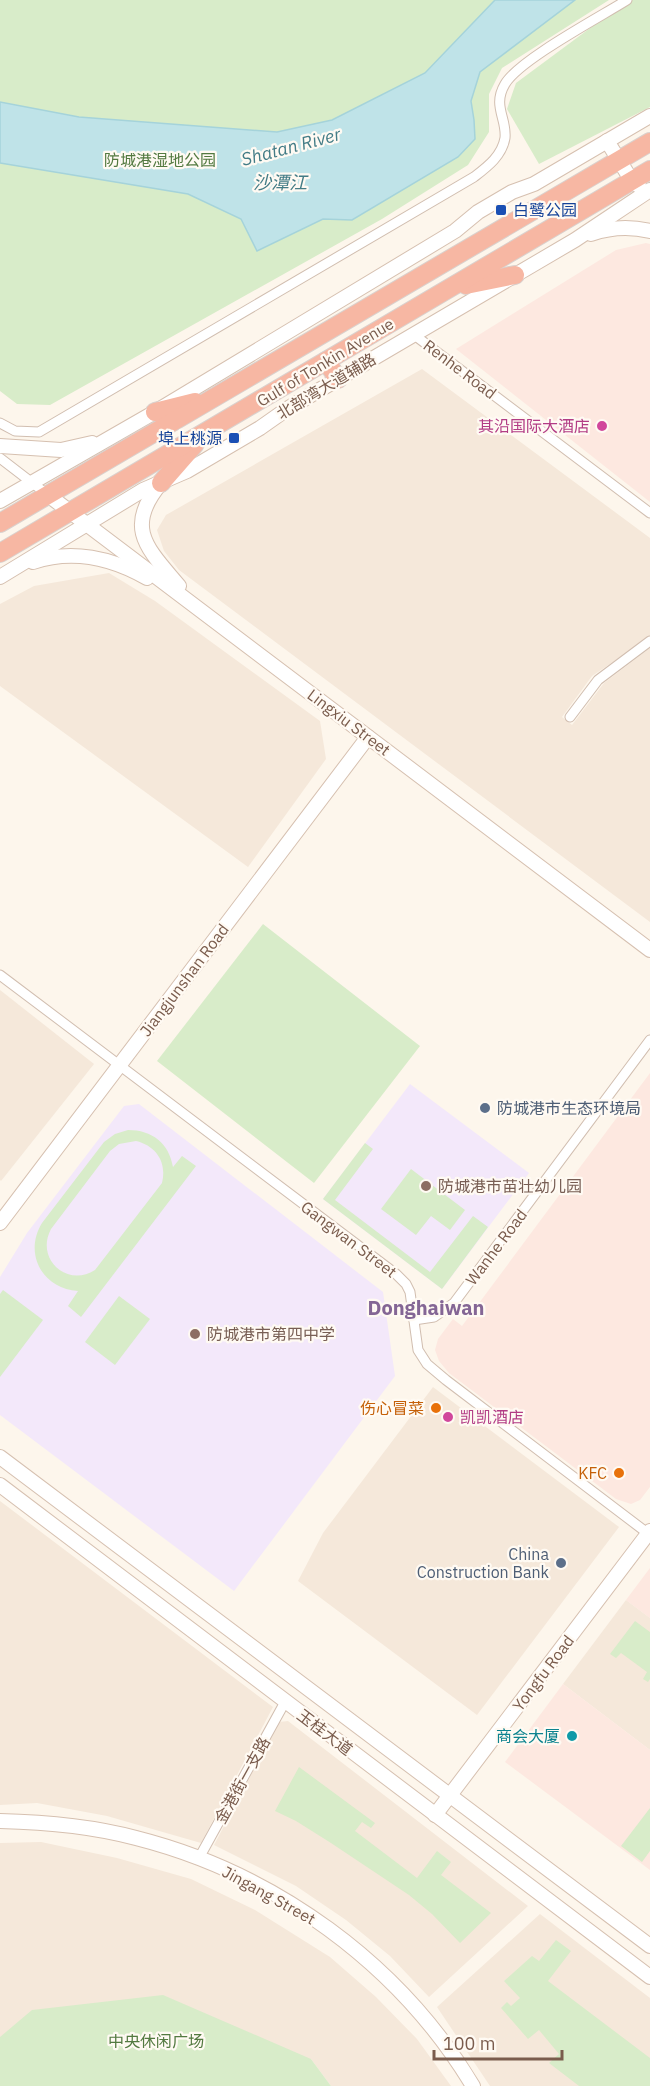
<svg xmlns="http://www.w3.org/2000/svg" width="650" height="2086" viewBox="0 0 650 2086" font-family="'IBM Plex Sans','Noto Sans SC',sans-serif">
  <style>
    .residential { fill: #f5e8da }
    .commercial { fill: #fde8e0 }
    .education { fill: #f3e8fa }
    .green { fill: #d8ecc9; fill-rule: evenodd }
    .water { fill: #bfe3e8; stroke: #a5d3da; stroke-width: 1.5 }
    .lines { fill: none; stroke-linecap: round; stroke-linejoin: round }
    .street-casing { stroke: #d1beb0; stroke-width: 11 }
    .secondary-casing { stroke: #d6c0b0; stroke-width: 16 }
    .highway-casing { stroke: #dad1cd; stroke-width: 20 }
    .street { stroke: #fff; stroke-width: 9 }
    .secondary { stroke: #fff; stroke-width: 14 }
    .highway { stroke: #f7b7a3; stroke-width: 18 }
    .transit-dot { fill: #1a4fb4; stroke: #fffaf3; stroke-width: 2 }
    .hotel-dot { fill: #d1479c; stroke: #fffaf3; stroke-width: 2 }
    .service-dot { fill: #5c6f8a; stroke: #fffaf3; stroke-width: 2 }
    .education-dot { fill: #8d6e63; stroke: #fffaf3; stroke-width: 2 }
    .food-dot { fill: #e8710a; stroke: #fffaf3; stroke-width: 2 }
    .culture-dot { fill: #0f9aa8; stroke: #fffaf3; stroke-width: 2 }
    .labels { text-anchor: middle; stroke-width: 4.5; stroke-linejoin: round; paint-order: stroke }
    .park-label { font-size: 16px; fill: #537a41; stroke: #fffaf3 }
    .transit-label { font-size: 16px; fill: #164399; stroke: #fffaf3; text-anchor: start }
    .street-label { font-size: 16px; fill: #7a5c4d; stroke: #fffaf3 }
    .hotel-label { font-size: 16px; fill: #b23c85; stroke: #fffaf3; text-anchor: end }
    .service-label { font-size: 16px; fill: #4e5e75; stroke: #fffaf3; text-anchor: start }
    .education-label { font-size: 16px; fill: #785e54; stroke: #fffaf3; text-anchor: start }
    .food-label { font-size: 16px; fill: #c56008; stroke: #fffaf3; text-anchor: end }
    .culture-label { font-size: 16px; fill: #0d838f; stroke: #fffaf3; text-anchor: end }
    .water-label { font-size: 18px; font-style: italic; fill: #437c86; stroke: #fffaf3 }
    .quarter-label { font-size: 20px; font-weight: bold; fill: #846695; stroke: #fffaf3 }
  </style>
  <rect width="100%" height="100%" fill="#fdf6ec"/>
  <g class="residential">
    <path d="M422,369L650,538V637L592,676L562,717L572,725L604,683L650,648V922L179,570L164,551L157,530L166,515Z"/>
    <path d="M109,573L155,601L320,721L326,759L248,867L0,686V604L34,586Z"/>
    <path d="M0,990L94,1064L1,1181L0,1180Z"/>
    <path d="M433,1387L619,1527L477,1715L298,1581L323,1533Z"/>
    <path d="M0,1501L273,1707L201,1843L107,1816L37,1803L0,1805Z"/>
    <path d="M626,1600L650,1618V1750L563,1684Z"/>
    <path d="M288,1721L528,1906L429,1997L390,1956L346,1920L296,1886L214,1845L279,1722Z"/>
    <path d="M41,1842L117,1858L191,1879L255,1910L330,1957L376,1997L417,2039L451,2086H331L311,2059L0,2037V1843Z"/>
    <path d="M540,1914L650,1998V2086H490L437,2007Z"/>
  </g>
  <g class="commercial">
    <path d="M646,243L650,244V502L456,349L616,250Z"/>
    <path d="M650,1073V1487L640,1500L631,1504L616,1499L449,1373L439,1361L435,1350L438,1339L453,1319L462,1326Z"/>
    <path d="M650,1568V1618L626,1600Z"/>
    <path d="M563,1684L650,1750V1870L505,1762Z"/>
  </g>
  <g class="education">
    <path d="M410,1084L529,1173L442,1289L323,1199Z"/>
    <path d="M139,1104L383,1292L395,1376L234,1591L0,1415V1277L27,1233L124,1106Z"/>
  </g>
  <g class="green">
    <path d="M0,0H609L502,68L489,94V132L468,165L382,219L50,405L17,404L0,391Z"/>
    <path d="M628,0H650V107L539,164L507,109L516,83Z"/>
    <path d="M263,924L420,1046L314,1183L157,1061Z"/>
    <path d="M128,1130C152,1130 169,1143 173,1167L182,1156L196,1166L81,1317L68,1306L78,1291C43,1289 23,1254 42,1223L104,1142L115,1134ZM136,1141C157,1146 167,1163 162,1183L95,1270C67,1288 35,1259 51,1229L110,1151L119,1144Z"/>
    <path d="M365,1143L373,1149L335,1200L430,1272L473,1216L488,1227L442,1289L323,1199Z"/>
    <path d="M411,1169L465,1210L450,1230L431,1216L416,1235L381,1209Z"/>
    <path d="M3,1290L43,1320L0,1377V1294Z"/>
    <path d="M119,1296L150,1319L115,1365L85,1342Z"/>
    <path d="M635,1621L650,1632V1679L648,1682L643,1679L647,1672L621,1653L616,1658L610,1654Z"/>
    <path d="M299,1767L375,1823L371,1828L362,1822L355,1831L417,1878L437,1851L451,1862L441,1875L491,1913L460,1943L432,1914L409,1895L331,1843L296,1821L275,1811Z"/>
    <path d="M650,1808V1851L642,1862L621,1846Z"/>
    <path d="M556,1940L571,1951L548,1981L650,2058V2086H579L549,2063L559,2054L539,2030L528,2039L501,2008L507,2002L511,2006L520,1998L504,1981L532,1956L539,1961Z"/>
    <path d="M163,1995L311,2059L331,2086H0V2037L32,2010Z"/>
  </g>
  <path class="water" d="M495,0H575L480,72L471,101L474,120L475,139L458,157L352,220L323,219L257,251L241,219L188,194L0,163V102L79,117L277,132L332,120L425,73Z"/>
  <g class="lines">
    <g class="street-casing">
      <g id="street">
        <path d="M413,334L650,513"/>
        <path d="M0,423L15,431L39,432L474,177C487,167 502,156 505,138C507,118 492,106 505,84C519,60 600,17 627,0"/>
        <path d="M0,458L48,495"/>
        <path d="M570,717L598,680L650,641"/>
        <path d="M0,975L396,1274L406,1284L410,1292L418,1350L427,1364L446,1380L650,1535"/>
        <path d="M414,1320L434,1317L454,1303L650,1040"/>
        <path d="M199,1858L285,1702"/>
      </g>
    </g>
    <g class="secondary-casing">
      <g id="secondary">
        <path d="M607,141L632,181L639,186"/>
        <path d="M591,234C611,227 629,226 650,231"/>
        <path d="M0,446L61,450L92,443"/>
        <path d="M161,483C123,528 148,549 179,586"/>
        <path d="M48,495L650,950"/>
        <path d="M0,501L155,412L455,231L478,212L512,192L534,184L650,116"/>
        <path d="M33,562C72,549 112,558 147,578"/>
        <path d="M0,577L143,490L187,471L260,428L287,409L575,240L650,190"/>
        <path d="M0,1223L368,737"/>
        <path d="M0,1457L650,1946"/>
        <path d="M0,1485L650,1977"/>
        <path d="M435,1815L650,1531"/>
        <path d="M0,1821C46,1822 91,1826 136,1838C274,1873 399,1963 473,2086"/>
      </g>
    </g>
    <g class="highway-casing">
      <g id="highway">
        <path d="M466,285L515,275"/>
        <path d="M326,361L338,379"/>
        <path d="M155,412L195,402"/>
        <path d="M161,483L195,444"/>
        <path d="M0,523L650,142"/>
        <path d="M0,553L650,170"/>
      </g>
    </g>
    <use href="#street" class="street"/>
    <use href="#secondary" class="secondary"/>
    <use href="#highway" class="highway"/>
  </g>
  <g class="transit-dot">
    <rect x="495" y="204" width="12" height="12" rx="3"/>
    <rect x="228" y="432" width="12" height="12" rx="3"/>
  </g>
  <g class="hotel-dot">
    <circle cx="602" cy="426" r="6"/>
    <circle cx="448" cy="1417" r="6"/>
  </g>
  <g class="service-dot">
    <circle cx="485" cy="1108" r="6"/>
    <circle cx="561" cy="1563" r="6"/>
  </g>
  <g class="education-dot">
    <circle cx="426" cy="1186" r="6"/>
    <circle cx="195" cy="1334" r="6"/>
  </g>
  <g class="food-dot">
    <circle cx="436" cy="1408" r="6"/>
    <circle cx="619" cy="1473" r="6"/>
  </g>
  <circle class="culture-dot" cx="572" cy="1736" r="6"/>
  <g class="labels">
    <g class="park-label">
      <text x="160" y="166">防城港湿地公园</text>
      <text x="156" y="2047">中央休闲广场</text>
    </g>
    <g class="transit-label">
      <text x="513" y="216">白鹭公园</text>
      <text x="222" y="444" text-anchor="end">埠上桃源</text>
    </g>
    <g class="street-label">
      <text transform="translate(325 362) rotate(-31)" y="6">Gulf of Tonkin Avenue</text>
      <text transform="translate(460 369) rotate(37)" y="6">Renhe Road</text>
      <text transform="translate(326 386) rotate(-31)" y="6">北部湾大道辅路</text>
      <text transform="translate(349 722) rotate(37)" y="6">Lingxiu Street</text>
      <text transform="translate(184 980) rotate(-53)" y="6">Jiangjunshan Road</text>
      <text transform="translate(349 1239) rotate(37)" y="6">Gangwan Street</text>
      <text transform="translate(496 1247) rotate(-53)" y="6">Wanhe Road</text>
      <text transform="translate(543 1673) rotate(-53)" y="6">Yongfu Road</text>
      <text transform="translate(325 1732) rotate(37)" y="6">玉桂大道</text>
      <text transform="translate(242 1780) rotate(-61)" y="6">金港街一支路</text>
      <text transform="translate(269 1895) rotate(29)" y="6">Jingang Street</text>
    </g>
    <g class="hotel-label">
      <text x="590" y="432">其沿国际大酒店</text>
      <text x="460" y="1423" text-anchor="start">凯凯酒店</text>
    </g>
    <g class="service-label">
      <text x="497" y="1114">防城港市生态环境局</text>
      <text x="549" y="1560" text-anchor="end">China<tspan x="549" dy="18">Construction Bank</tspan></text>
    </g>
    <g class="education-label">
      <text x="438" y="1192">防城港市苗壮幼儿园</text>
      <text x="207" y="1340">防城港市第四中学</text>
    </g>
    <g class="food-label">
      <text x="424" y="1414">伤心冒菜</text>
      <text x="607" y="1479">KFC</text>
    </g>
    <g class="culture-label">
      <text x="560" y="1742">商会大厦</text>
    </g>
    <g class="water-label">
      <text transform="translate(291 147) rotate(-15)" y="6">Shatan River</text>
      <text x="280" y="189">沙潭江</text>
    </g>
    <g class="quarter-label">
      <text x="426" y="1315">Donghaiwan</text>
    </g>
  </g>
  <path d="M434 2050v9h128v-9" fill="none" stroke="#7a5c4d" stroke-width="3"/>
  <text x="443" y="2050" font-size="18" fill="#7a5c4d" stroke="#fffaf3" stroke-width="4.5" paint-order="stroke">100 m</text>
</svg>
